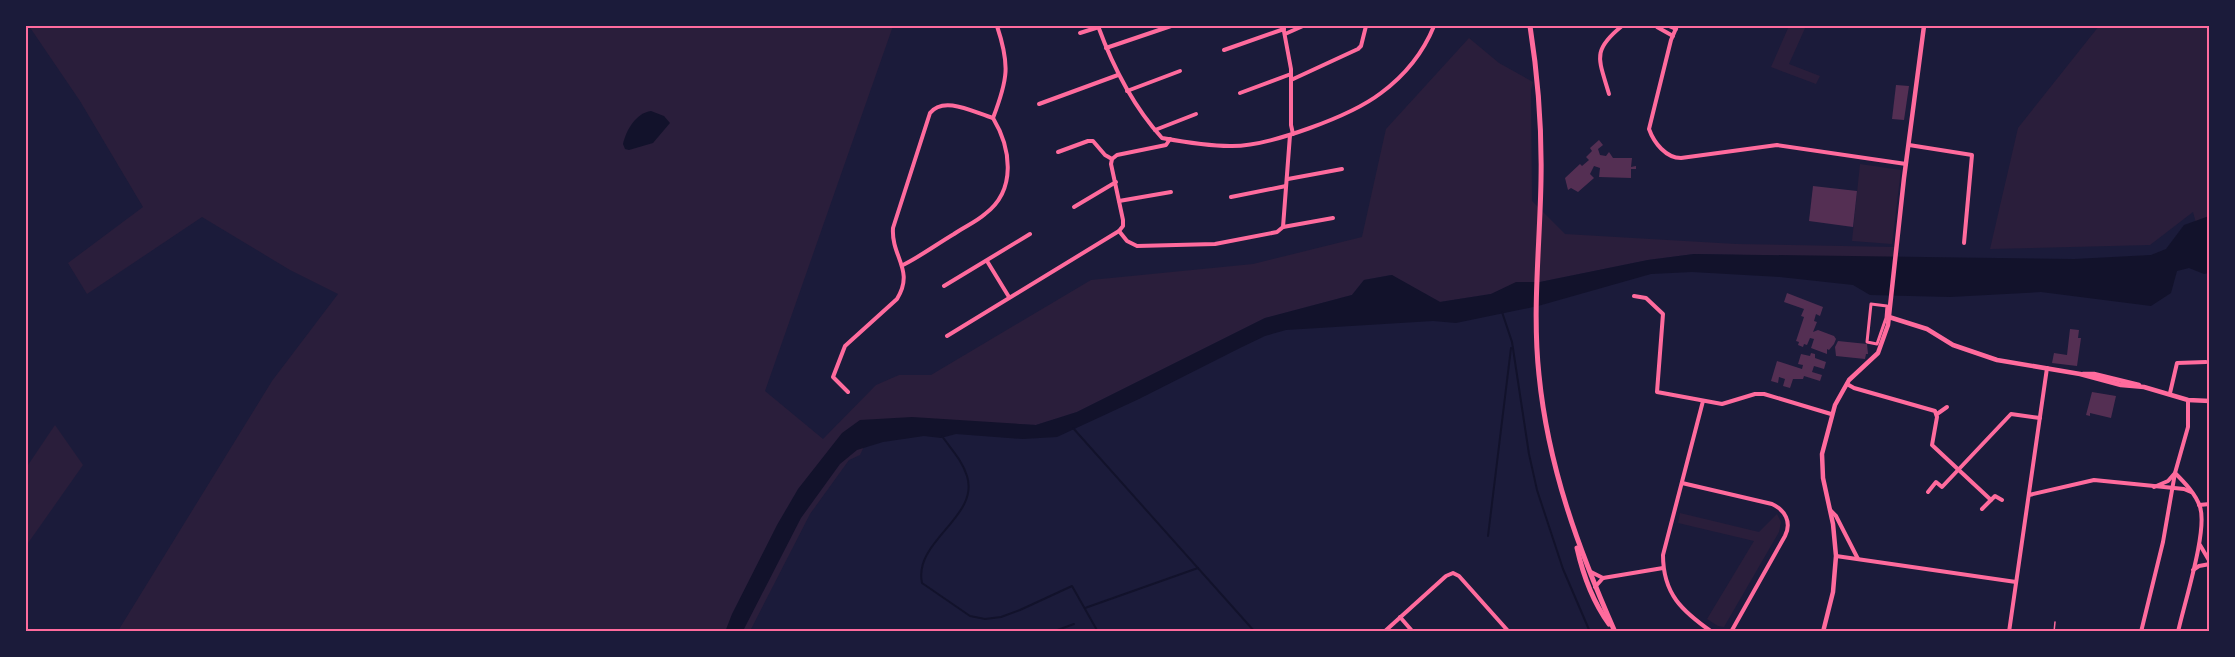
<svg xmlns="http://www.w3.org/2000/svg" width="2235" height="657" viewBox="0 0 2235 657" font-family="Barlow,sans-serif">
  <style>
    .green { fill: #2a1e3b }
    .water { fill: #12122b }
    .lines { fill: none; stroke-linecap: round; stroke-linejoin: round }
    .stream { stroke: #12122b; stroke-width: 2 }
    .building { fill: #542f53 }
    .service { stroke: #ff6b9d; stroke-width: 1.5 }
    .pedestrian { stroke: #ff6b9d; stroke-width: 3 }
    .minor { stroke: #ff6b9d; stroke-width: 4 }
    .tertiary { stroke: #ff6b9d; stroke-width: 4.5 }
    .secondary { stroke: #ff6b9d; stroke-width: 5 }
    .neatline { fill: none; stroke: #ff6b9d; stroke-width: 2 }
  </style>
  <rect width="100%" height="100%" fill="#1b1b3a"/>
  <g class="green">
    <path d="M29,26H893L765,391L823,439L876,385L899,375H931L1091,280L1253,264L1362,237L1386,129L1469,38L1499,63L1533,82L1531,90L1532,201L1565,234L1736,244L1895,247L1894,258L1694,254L1648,260L1540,282L1516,283L1491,294L1440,302L1391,275L1364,280L1352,295L1265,318L1077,412L1036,425L877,419L860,455L849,460L810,514L750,631H118L272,381L338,294L290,270L202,217L87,294L68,263L143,207L80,101Z"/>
    <path d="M1789,26H1806L1789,64L1820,76L1816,84L1771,67Z"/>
    <path d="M2099,26H2209V269L2193,212L2150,245L1990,249L2018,128Z"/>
    <path d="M1860,164L1901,170L1892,244L1852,241Z"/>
    <path d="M55,425L83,465L26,546V468Z"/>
    <path d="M1680,513L1759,532L1777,514L1781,522L1779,532L1724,627L1718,626L1707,619L1754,541L1678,523Z"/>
  </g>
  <g class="water">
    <path d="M651,111L664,116L670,123L653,143L629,150L625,149L623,144C626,130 636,113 651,111Z"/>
    <path d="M2209,216V273L2204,274L2189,268L2177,271L2171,293L2151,306L2041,292L1950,297L1870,295L1853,285L1780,277L1692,272L1651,274L1538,306L1456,323L1433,321L1286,330L1265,336L1240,348L1139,399L1057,437L1023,439L956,434L941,438L924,436L883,442L857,450L840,464L801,518L743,631L725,632L732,614L777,525L798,489L842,433L860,420L912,417L1036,425L1077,412L1265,318L1352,295L1364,280L1392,275L1440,302L1491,294L1516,282H1540L1648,260L1694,254L2074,259L2151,255L2166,249L2184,225Z"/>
  </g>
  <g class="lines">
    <g class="stream">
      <path d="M1502,312L1512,342L1529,454L1537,490L1563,569L1590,632"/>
      <path d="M1073,428L1255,632"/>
      <path d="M942,436C951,449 962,460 967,476C980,517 913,541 922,583L970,616L985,619L1001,617L1020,610L1072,586L1098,632"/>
      <path d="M1488,536L1511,348"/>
      <path d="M1085,608L1198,568"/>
      <path d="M1052,632L1074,624"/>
    </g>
  </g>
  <g class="building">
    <path d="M1896,85L1909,86L1904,120L1892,119Z"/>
    <path d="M1599,140L1603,145L1598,149L1600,155L1606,156L1609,152L1613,158H1632L1631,167L1636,166V169H1631V178L1599,177L1600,168L1594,166L1590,174L1594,178L1578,192L1571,188L1568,190L1565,178L1580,164L1582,166L1589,160L1586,157L1592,151L1590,148Z"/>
    <path d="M1813,186L1857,191L1853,227L1809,221Z"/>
    <path d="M1787,293L1823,307L1820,316L1816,314L1814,321L1817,322L1813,332L1818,330L1834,336L1836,339L1834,344L1829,350L1827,349V354L1811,348L1814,339L1810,338L1807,345L1804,344L1803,347L1798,345L1799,342L1796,341L1804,317L1801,316L1804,309L1784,302Z"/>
    <path d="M2070,329L2079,330L2078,338H2081L2077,366L2052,363L2054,353L2067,355Z"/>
    <path d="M1838,341L1867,344L1868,354H1866L1865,359L1836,356L1835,347Z"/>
    <path d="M1811,353L1815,354V358L1826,362L1824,369L1814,366L1812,372L1822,375L1820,381L1804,376L1803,379H1793L1790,388L1783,386L1785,379L1779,377L1778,383L1771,381L1777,361L1802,369L1803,365L1798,364L1801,354L1810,356Z"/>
    <path d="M2092,392L2116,396L2111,418L2090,413V416L2086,415Z"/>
  </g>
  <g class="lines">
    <path class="service" d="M2054,632L2055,622"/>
    <path class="pedestrian" d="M1871,304L1887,306L1886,318L1877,344L1867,342Z"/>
    <g class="minor">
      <path d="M1098,26C1113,67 1132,105 1162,138C1184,142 1208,146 1230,146C1268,147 1351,116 1381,93C1404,76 1423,53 1434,26"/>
      <path d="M1283,26L1291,69V125L1293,134"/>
      <path d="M1650,26H1669L1676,29"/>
      <path d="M1677,26L1671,40L1649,129C1654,143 1666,158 1681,158L1777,145L1906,164"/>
      <path d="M1657,27L1673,36"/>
      <path d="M1080,33L1099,27"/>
      <path d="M1285,34L1303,26"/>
      <path d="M1106,48L1171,26"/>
      <path d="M1224,50L1284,29"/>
      <path d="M1291,80L1358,49L1361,46L1366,26"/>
      <path d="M1127,91L1180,71"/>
      <path d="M1240,93L1291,74"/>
      <path d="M1609,94C1599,59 1591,51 1622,26"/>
      <path d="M1039,104L1118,75"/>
      <path d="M1155,130L1196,114"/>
      <path d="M1909,145L1972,155L1964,243"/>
      <path d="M1058,152L1088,141H1093L1105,155L1112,159"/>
      <path d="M1288,179L1342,169"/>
      <path d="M1231,197L1286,186"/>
      <path d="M1119,201L1171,192"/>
      <path d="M1074,207L1116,182"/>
      <path d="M1283,227L1333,218"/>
      <path d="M1119,231L1127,241L1137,246L1215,244L1277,232L1283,227L1290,135"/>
      <path d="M987,261L1009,297"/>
      <path d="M903,265C921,256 937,244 954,234C964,227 976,222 985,214C1017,190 1011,148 993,118"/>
      <path d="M944,286L1030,234"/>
      <path d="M1634,296L1646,298L1663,314L1657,392L1722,404L1755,394H1764L1831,414"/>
      <path d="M947,336L1119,231L1123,226V220L1111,164L1112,159L1117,155L1166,145L1170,139"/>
      <path d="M1847,384L1854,388L1935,411L1937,417L1932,445L1991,500"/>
      <path d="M848,392L833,377L845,346L897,299C915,270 891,257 893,228L930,113C944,95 975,113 993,118C1008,79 1010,65 997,26"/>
      <path d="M2170,393L2177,363L2206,362"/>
      <path d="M1703,401L1663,555C1663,594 1682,611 1712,632"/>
      <path d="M1937,414L1947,407"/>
      <path d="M1682,483L1772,504C1785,510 1792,522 1785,536L1731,632"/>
      <path d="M2154,487L2168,481L2175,473C2184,482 2196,494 2200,507C2208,530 2184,604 2178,632"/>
      <path d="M1928,492L1936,482L1942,487L2011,414L2040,418"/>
      <path d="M2029,495L2094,480L2184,489L2191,492"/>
      <path d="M2199,505L2210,504"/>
      <path d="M1982,509L1995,496L2002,500"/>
      <path d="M1830,510L1836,516L1858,559"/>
      <path d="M2200,545L2210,562"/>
      <path d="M1836,556L2016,582"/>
      <path d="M2193,570L2199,566L2210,564"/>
      <path d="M1591,572L1603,578"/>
      <path d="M1595,587L1603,578L1663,568"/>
      <path d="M1400,617L1413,632"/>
      <path d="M1384,632L1446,576L1453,573L1459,576L1509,632"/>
      <path d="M2009,632L2047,368"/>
      <path d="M2141,632L2163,542L2175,473L2188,427V400"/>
    </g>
    <g class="tertiary">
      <path d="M1889,317L1927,329L1953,345L1997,360L2080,374L2121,385L2144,387L2188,400L2210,401"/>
      <path d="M2083,374H2094L2139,385"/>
      <path d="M1823,632L1833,592L1836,556L1833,524L1823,478L1822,454L1835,405L1849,380L1878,353L1888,325L1904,178L1924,26"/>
    </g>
    <g class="secondary">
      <path d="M1530,26C1538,77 1542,128 1541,180C1540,244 1532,311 1539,375C1548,466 1578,548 1615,632"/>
      <path d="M1577,548C1583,575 1593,602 1609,624"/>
    </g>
  </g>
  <rect width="2235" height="657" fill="none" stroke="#1b1b3a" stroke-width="54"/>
  <rect x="27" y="27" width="2181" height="603" class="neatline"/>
</svg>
